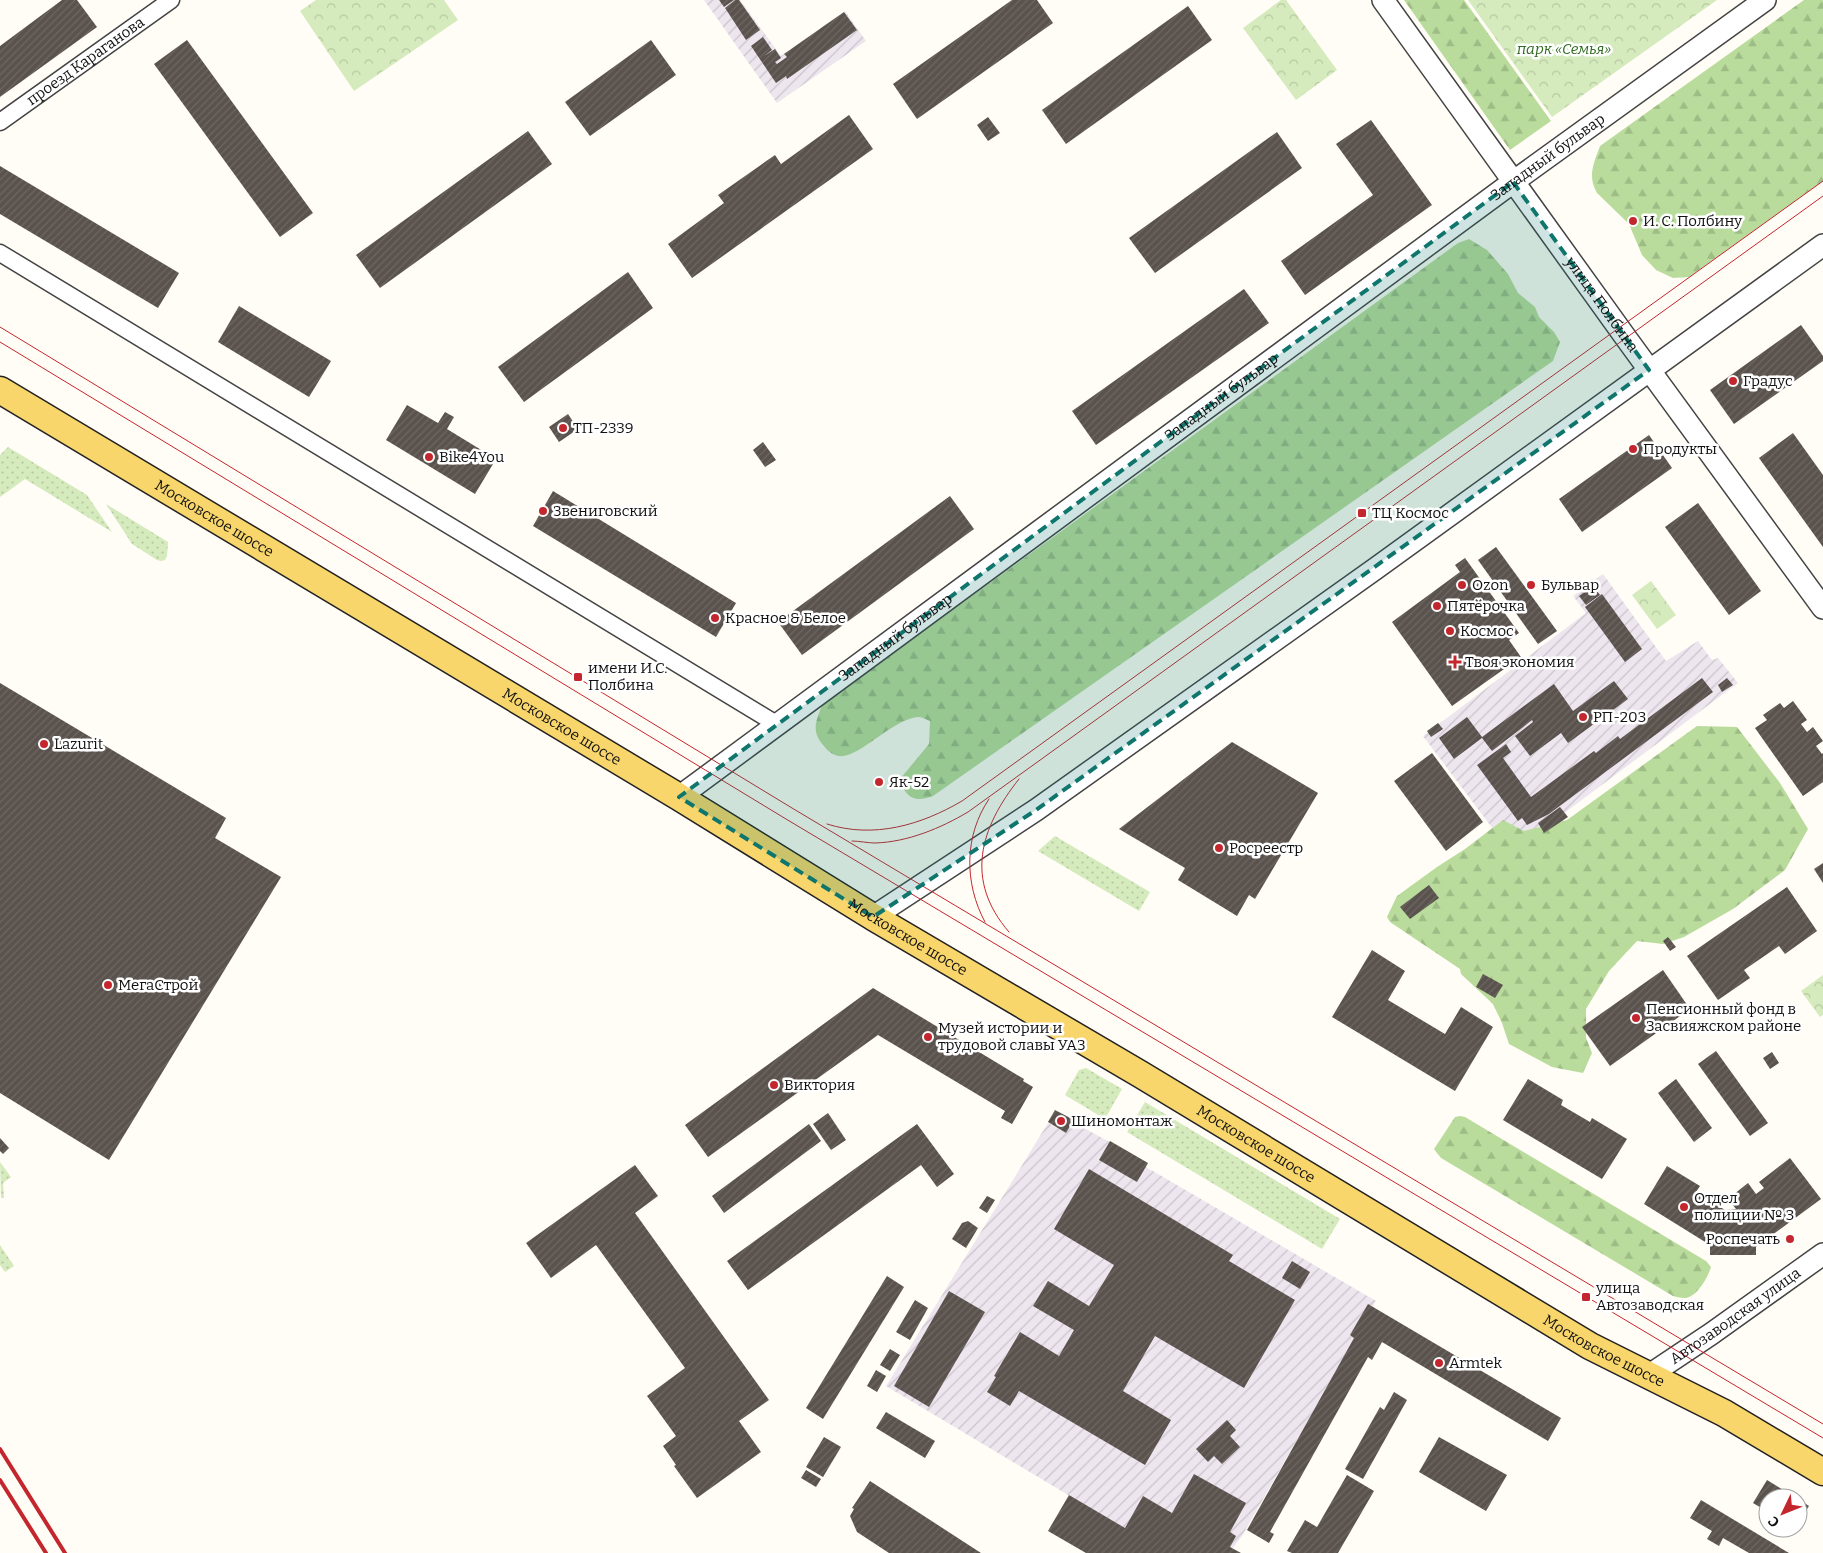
<svg xmlns="http://www.w3.org/2000/svg" width="1823" height="1553" viewBox="0 0 1823 1553" font-family="Bitter,serif">
  <style>
    .industrial { fill: url(#industrial-furrows) }
    .grass { fill: url(#grass-dots) }
    .forest { fill: url(#forest-firs) }
    .park { fill: url(#park-crowns) }
    .building { fill: url(#building-hatch) }
    .lines { fill: none; stroke-linecap: round; stroke-linejoin: round }
    .minor-casing { stroke: #444; stroke-width: 19 }
    .tertiary-casing { stroke: #444; stroke-width: 24 }
    .primary-casing { stroke: #222; stroke-width: 29 }
    .minor { stroke: #fff; stroke-width: 16 }
    .tertiary { stroke: #fff; stroke-width: 21 }
    .primary { stroke: #f9d66b; stroke-width: 26 }
    .tram { stroke: #c4262e; stroke-width: 1 }
    .rail { stroke: #c4262e; stroke-width: 4 }
    .marked { fill: #0f766e; fill-opacity: 0.2; stroke: #0f766e; stroke-width: 4; stroke-dasharray: 10 6; stroke-linejoin: round }
    .poi-dot { fill: #c4262e; stroke: #fff; stroke-width: 2 }
    .labels { text-anchor: middle; stroke-width: 5; stroke-linejoin: round; paint-order: stroke }
    .park-label { font-size: 15px; font-style: italic; fill: #2f6b1f; stroke: #fff }
    .street-label { font-size: 15px; fill: #111; stroke: #fff }
    .poi-label { font-size: 15px; fill: #111; stroke: #fff; text-anchor: start }
  </style>
  <defs>
    <pattern id="industrial-furrows" width="10" height="10" patternUnits="userSpaceOnUse" patternTransform="scale(1.25)"><rect width="10" height="10" fill="#eee6ef"/><path d="M-1 1l2-2M0 10L10 0M9 11l2-2" fill="none" stroke="#cbc4cc"/></pattern>
    <pattern id="grass-dots" width="8" height="8" patternUnits="userSpaceOnUse" patternTransform="scale(1.25)"><rect width="8" height="8" fill="#d5ebbd"/><path d="M2 2h.1M6 6h.1" fill="none" stroke="#b6c8a1" stroke-width="1.8" stroke-linecap="round"/></pattern>
    <pattern id="forest-firs" width="22" height="20" patternUnits="userSpaceOnUse" patternTransform="scale(1.25)"><rect width="22" height="20" fill="#b9dc9c"/><path d="M5 1l3.5 6h-7zM16 11l3.5 6h-7z" fill="#9ebc85"/></pattern>
    <pattern id="park-crowns" width="20" height="18" patternUnits="userSpaceOnUse" patternTransform="scale(1.25)"><rect width="20" height="18" fill="#d5ebbd"/><path d="M2 6a3 3 0 1 1 6 0M12 15a3 3 0 1 1 6 0" fill="none" stroke="#b6c8a1"/></pattern>
    <pattern id="building-hatch" width="6" height="6" patternUnits="userSpaceOnUse" patternTransform="scale(1.25)"><rect width="6" height="6" fill="#5a524d"/><path d="M-1 1l2-2M0 6l6-6M5 7l2-2" fill="none" stroke="#6d6662"/></pattern>
  </defs>
  <rect width="100%" height="100%" fill="#fffdf5"/>
  <g class="industrial">
    <path d="M704,0H740L781,56L845,11L866,41L777,103Z"/>
    <path d="M1603,574L1666,661L1698,641L1712,660L1718,658L1738,683L1511,853L1423,736L1586,613L1573,596Z"/>
    <path d="M1073,1122L1148,1163L1146,1167L1376,1301L1242,1536L1229,1553H1165L886,1386L1048,1123L1066,1133Z"/>
  </g>
  <g class="grass">
    <path d="M8,447L87,495L112,532L25,479L0,497V455Z"/>
    <path d="M106,504L168,542L167,556L165,560L161,561L157,560L132,544Z"/>
    <path d="M1055,836L1150,892L1139,911L1038,851Z"/>
    <path d="M1086,1068L1122,1089L1105,1119L1065,1095L1079,1070Z"/>
    <path d="M1145,1102L1340,1219L1322,1249L1127,1132Z"/>
    <path d="M0,1162L11,1177L3,1183L4,1198H1Z"/>
    <path d="M0,1245L14,1266L5,1272L0,1265Z"/>
  </g>
  <g class="forest">
    <path d="M1404,0H1464L1551,121L1510,150Z"/>
    <path d="M1804,0H1823V181L1689,277L1673,278L1656,270L1642,255L1629,224L1597,193C1587,176 1594,163 1600,146Z"/>
    <path d="M1469,239L1487,250L1508,274L1518,293L1535,307L1539,317L1554,332L1560,342L1553,361L933,796C915,803 905,798 900,779L929,744L930,721C927,720 922,717 919,717C893,718 859,759 839,756C832,755 827,750 823,745C811,730 816,722 822,705L1458,243Z"/>
    <path d="M1697,726L1737,727L1780,783L1808,829L1785,870L1733,909L1684,937L1663,944L1637,941L1609,971L1586,1009V1038L1592,1053L1583,1073L1552,1067L1509,1044L1502,1023L1493,1004L1461,974L1460,969L1390,922L1387,917L1397,896L1437,867L1465,849L1503,820L1524,831L1567,820Z"/>
    <path d="M1460,1116L1465,1117L1706,1261L1711,1267C1708,1277 1697,1297 1685,1298C1681,1298 1677,1297 1673,1296L1441,1158L1434,1149L1455,1117Z"/>
  </g>
  <g class="park">
    <path d="M316,0H444L458,20L354,91L300,11Z"/>
    <path d="M1281,0H1286L1337,70L1296,100L1243,28Z"/>
    <path d="M1468,0H1717L1552,117Z"/>
    <path d="M1651,581L1676,615L1657,629L1632,595Z"/>
    <path d="M1823,975V1015L1820,1017L1801,991Z"/>
  </g>
  <g class="building">
    <path d="M62,0H77L97,27L0,97V46Z"/>
    <path d="M719,0H734L724,7Z"/>
    <path d="M735,0H739L760,30L746,40L725,8Z"/>
    <path d="M1012,0H1037L1053,23L917,119L893,84Z"/>
    <path d="M1188,6L1212,40L1066,144L1042,110Z"/>
    <path d="M844,12L857,30L787,79L786,76L776,83L751,46L763,37L772,50L764,56L775,49L781,58L775,62L777,64L787,57L784,54Z"/>
    <path d="M187,40L313,213L280,237L154,64Z"/>
    <path d="M651,40L676,75L590,136L565,102Z"/>
    <path d="M849,115L873,149L692,278L668,244L724,203L718,195L775,155L781,164Z"/>
    <path d="M988,117L1000,133L988,141L977,125Z"/>
    <path d="M1371,120L1432,205L1305,295L1281,261L1373,195L1336,144Z"/>
    <path d="M528,131L552,164L380,288L356,255Z"/>
    <path d="M1277,132L1302,168L1155,273L1129,238Z"/>
    <path d="M0,166L179,273L158,308L0,214Z"/>
    <path d="M628,272L653,308L524,402L498,367Z"/>
    <path d="M1244,289L1269,323L1096,445L1072,411Z"/>
    <path d="M239,306L331,361L309,397L218,342Z"/>
    <path d="M1801,325L1823,356V361L1734,424L1710,390Z"/>
    <path d="M407,405L438,423L445,412L454,417L447,429L496,459L475,494L386,440Z"/>
    <path d="M568,414L578,429L559,442L549,427Z"/>
    <path d="M1793,433L1823,475V547L1759,458Z"/>
    <path d="M1649,435L1672,468L1582,532L1559,499Z"/>
    <path d="M763,442L776,460L765,467L753,450Z"/>
    <path d="M553,491L736,603L716,637L533,526Z"/>
    <path d="M950,496L974,529L802,655L778,622Z"/>
    <path d="M1698,503L1761,591L1729,615L1665,527Z"/>
    <path d="M1496,547L1557,631L1538,644L1478,560Z"/>
    <path d="M1465,558L1519,633L1509,640L1521,657L1452,706L1392,622L1460,572L1455,565Z"/>
    <path d="M1593,586L1600,595L1586,605L1579,596Z"/>
    <path d="M1602,594L1642,649L1625,662L1585,607Z"/>
    <path d="M1702,678L1713,692L1549,814L1527,825L1522,818L1518,821L1477,765L1506,744L1511,752L1503,758L1531,797L1594,751L1596,753L1618,736L1620,739Z"/>
    <path d="M1727,678L1733,685L1722,692L1718,685Z"/>
    <path d="M1614,681L1628,699L1568,743L1561,733L1530,756L1515,736L1533,722L1532,720L1492,751L1482,738L1454,759L1439,738L1467,717L1482,737L1554,684L1573,711Z"/>
    <path d="M0,683L226,818L215,838L281,877L109,1160L0,1093Z"/>
    <path d="M1793,701L1807,720L1801,724L1807,732L1813,727L1823,741L1816,746L1822,754L1823,753V782L1803,796L1755,728L1767,720L1763,715L1780,703L1784,708Z"/>
    <path d="M1438,723L1443,729L1431,737L1427,731Z"/>
    <path d="M1232,742L1318,793L1255,899L1249,895L1237,916L1178,880L1185,868L1119,829Z"/>
    <path d="M1432,753L1483,822L1446,851L1394,781Z"/>
    <path d="M1560,807L1568,817L1544,833L1538,823Z"/>
    <path d="M1823,863V883L1814,869Z"/>
    <path d="M1429,885L1439,898L1410,919L1400,907Z"/>
    <path d="M1787,887L1817,931L1785,954L1779,946L1744,970L1750,978L1718,1000L1687,956Z"/>
    <path d="M1668,937L1676,947L1670,951L1663,941Z"/>
    <path d="M1372,950L1405,971L1388,1000L1445,1034L1461,1007L1493,1027L1455,1091L1332,1017Z"/>
    <path d="M1663,970L1690,1009L1610,1066L1582,1027Z"/>
    <path d="M1483,974L1503,985L1495,998L1476,987Z"/>
    <path d="M873,988L1024,1079L1023,1081L1033,1087L1012,1124L1001,1118L1005,1111L878,1035L708,1157L685,1125Z"/>
    <path d="M1716,1051L1768,1123L1750,1136L1698,1064Z"/>
    <path d="M1772,1052L1779,1063L1770,1069L1763,1058Z"/>
    <path d="M1528,1079L1563,1100L1561,1105L1590,1122L1592,1118L1627,1139L1602,1179L1503,1120Z"/>
    <path d="M1676,1079L1712,1128L1694,1142L1658,1093Z"/>
    <path d="M1055,1110L1074,1120L1066,1133L1048,1122Z"/>
    <path d="M828,1113L846,1140L831,1150L813,1124Z"/>
    <path d="M809,1124L821,1141L724,1213L712,1196Z"/>
    <path d="M917,1124L954,1174L937,1187L921,1165L748,1290L727,1261Z"/>
    <path d="M0,1138L9,1148L3,1154L0,1151Z"/>
    <path d="M1110,1141L1148,1163L1137,1182L1099,1160Z"/>
    <path d="M1790,1158L1821,1199L1756,1247V1255H1710V1245L1644,1204L1667,1166L1700,1186L1696,1192L1725,1210L1736,1209L1728,1199L1748,1183L1756,1194L1764,1188L1759,1182Z"/>
    <path d="M635,1165L658,1196L635,1213L769,1400L739,1421L761,1452L697,1498L674,1466L676,1465L663,1446L676,1436L647,1396L685,1368L596,1245L551,1278L526,1243Z"/>
    <path d="M1089,1169L1233,1255L1229,1261L1295,1300L1244,1388L1155,1336L1123,1391L1171,1420L1145,1465L1019,1391L1010,1406L987,1392L996,1377L994,1376L1020,1332L1059,1356L1074,1330L1033,1306L1048,1281L1089,1306L1114,1265L1054,1229Z"/>
    <path d="M987,1196L995,1200L987,1213L979,1208Z"/>
    <path d="M968,1221L978,1228L966,1248L952,1239L962,1223Z"/>
    <path d="M1292,1261L1310,1272L1300,1289L1282,1278Z"/>
    <path d="M887,1276L904,1287L823,1419L806,1408Z"/>
    <path d="M949,1291L985,1312L929,1407L894,1386Z"/>
    <path d="M915,1300L928,1308L910,1340L896,1332Z"/>
    <path d="M1368,1304L1561,1418L1548,1441L1382,1342L1372,1360L1368,1357L1270,1532L1274,1534L1269,1543L1247,1530L1354,1338L1350,1335Z"/>
    <path d="M890,1349L900,1355L890,1371L880,1365Z"/>
    <path d="M876,1370L886,1376L877,1392L867,1386Z"/>
    <path d="M1394,1392L1407,1400L1363,1479L1345,1469L1380,1407L1384,1410Z"/>
    <path d="M886,1412L935,1441L925,1458L876,1428Z"/>
    <path d="M1227,1420L1236,1430L1230,1436L1240,1447L1222,1464L1214,1456L1208,1462L1196,1449Z"/>
    <path d="M824,1437L841,1447L823,1477L806,1467Z"/>
    <path d="M1439,1437L1507,1475L1486,1511L1419,1472Z"/>
    <path d="M806,1470L821,1479L816,1487L801,1478Z"/>
    <path d="M1194,1474L1246,1503L1230,1532L1236,1536L1230,1547L1241,1553H1086L1048,1531L1069,1495L1125,1528L1143,1496L1172,1513Z"/>
    <path d="M1347,1475L1374,1491L1338,1553H1292L1287,1551L1305,1520L1317,1527Z"/>
    <path d="M1767,1480L1796,1498H1768V1512L1753,1503Z"/>
    <path d="M870,1481L981,1553H889L857,1532L850,1516L854,1509L852,1508Z"/>
    <path d="M1798,1499L1809,1506L1798,1524Z"/>
    <path d="M1701,1500L1789,1553H1749L1723,1538L1719,1546L1707,1539L1712,1531L1690,1518Z"/>
  </g>
  <g class="lines">
    <g class="minor-casing">
      <g id="minor">
        <path id="s1" d="M0,122L171,0"/>
        <path d="M0,253L778,725"/>
      </g>
    </g>
    <g class="tertiary-casing">
      <g id="tertiary">
        <path id="s2" d="M1383,0L1626,338L1823,608"/>
        <path id="s3" d="M679,797L1513,182L1765,0"/>
        <path d="M873,917L1036,810L1375,569L1823,245"/>
        <path id="s4" d="M1648,1376L1711,1334L1823,1254"/>
      </g>
    </g>
    <g class="primary-casing">
      <g id="primary">
        <path id="s5" d="M0,390L679,797L873,917L1140,1074L1590,1346L1724,1413L1823,1472"/>
      </g>
    </g>
    <use href="#minor" class="minor"/>
    <use href="#tertiary" class="tertiary"/>
    <use href="#primary" class="primary"/>
    <g class="tram">
      <path d="M0,327L792,808L1823,1424"/>
      <path d="M0,342L786,819L1823,1438"/>
      <path d="M827,824C874,839 921,825 962,801L1823,181"/>
      <path d="M852,841C859,841 868,843 875,843C908,842 941,828 968,812L1823,196"/>
      <path d="M985,922C964,883 964,836 989,799"/>
      <path d="M1009,932C964,880 980,828 1019,779"/>
    </g>
    <g class="rail">
      <path d="M0,1449L65,1553"/>
      <path d="M0,1480L46,1553"/>
    </g>
  </g>
  <path class="marked" d="M1513,182L1649,370L1036,810L873,917L679,797Z"/>
  <g class="poi-dot">
    <circle cx="1633" cy="221" r="5"/>
    <circle cx="1733" cy="381" r="5"/>
    <circle cx="563" cy="428" r="5"/>
    <circle cx="1633" cy="449" r="5"/>
    <circle cx="429" cy="457" r="5"/>
    <circle cx="543" cy="511" r="5"/>
    <rect x="1357" y="508" width="10" height="10" rx="2.5"/>
    <circle cx="1462" cy="585" r="5"/>
    <circle cx="1531" cy="585" r="5"/>
    <circle cx="1437" cy="606" r="5"/>
    <circle cx="715" cy="618" r="5"/>
    <circle cx="1450" cy="631" r="5"/>
    <path d="M1452.5 654.5h5v5h5v5h-5v5h-5v-5h-5v-5h5z"/>
    <rect x="573" y="672" width="10" height="10" rx="2.5"/>
    <circle cx="1583" cy="717" r="5"/>
    <circle cx="44" cy="744" r="5"/>
    <circle cx="879" cy="782" r="5"/>
    <circle cx="1219" cy="848" r="5"/>
    <circle cx="108" cy="985" r="5"/>
    <circle cx="1636" cy="1018" r="5"/>
    <circle cx="928" cy="1037" r="5"/>
    <circle cx="774" cy="1085" r="5"/>
    <circle cx="1061" cy="1121" r="5"/>
    <circle cx="1684" cy="1207" r="5"/>
    <circle cx="1790" cy="1239" r="5"/>
    <rect x="1581" y="1292" width="10" height="10" rx="2.5"/>
    <circle cx="1439" cy="1363" r="5"/>
  </g>
  <g class="labels">
    <g class="park-label">
      <text x="1564" y="54">парк «Семья»</text>
    </g>
    <g class="street-label">
      <text dy="5" stroke="none"><textPath href="#s1" startOffset="105">проезд Караганова</textPath></text>
      <text dy="5" stroke="none"><textPath href="#s3" startOffset="1079">Западный бульвар</textPath></text>
      <text dy="5" stroke="none"><textPath href="#s2" startOffset="375">улица Полбина</textPath></text>
      <text dy="5" stroke="none"><textPath href="#s3" startOffset="674">Западный бульвар</textPath></text>
      <text dy="5" stroke="none"><textPath href="#s5" startOffset="250">Московское шоссе</textPath></text>
      <text dy="5" stroke="none"><textPath href="#s3" startOffset="269">Западный бульвар</textPath></text>
      <text dy="5" stroke="none"><textPath href="#s5" startOffset="655">Московское шоссе</textPath></text>
      <text dy="5" stroke="none"><textPath href="#s5" startOffset="1060">Московское шоссе</textPath></text>
      <text dy="5" stroke="none"><textPath href="#s5" startOffset="1465">Московское шоссе</textPath></text>
      <text dy="5" stroke="none"><textPath href="#s4" startOffset="106">Автозаводская улица</textPath></text>
      <text dy="5" stroke="none"><textPath href="#s5" startOffset="1870">Московское шоссе</textPath></text>
    </g>
    <g class="poi-label">
      <text x="1643" y="226">И. С. Полбину</text>
      <text x="1743" y="386">Градус</text>
      <text x="573" y="433">ТП-2339</text>
      <text x="1643" y="454">Продукты</text>
      <text x="439" y="462">Bike4You</text>
      <text x="553" y="516">Звениговский</text>
      <text x="1372" y="518">ТЦ Космос</text>
      <text x="1472" y="590">Ozon</text>
      <text x="1541" y="590">Бульвар</text>
      <text x="1447" y="611">Пятёрочка</text>
      <text x="725" y="623">Красное &amp; Белое</text>
      <text x="1460" y="636">Космос</text>
      <text x="1465" y="667">Твоя экономия</text>
      <text x="588" y="673">имени И.С.<tspan x="588" dy="17">Полбина</tspan></text>
      <text x="1593" y="722">РП-203</text>
      <text x="54" y="749">Lazurit</text>
      <text x="889" y="787">Як-52</text>
      <text x="1229" y="853">Росреестр</text>
      <text x="118" y="990">МегаСтрой</text>
      <text x="1646" y="1014">Пенсионный фонд в<tspan x="1646" dy="17">Засвияжском районе</tspan></text>
      <text x="938" y="1033">Музей истории и<tspan x="938" dy="17">трудовой славы УАЗ</tspan></text>
      <text x="784" y="1090">Виктория</text>
      <text x="1071" y="1126">Шиномонтаж</text>
      <text x="1694" y="1203">Отдел<tspan x="1694" dy="17">полиции № 3</tspan></text>
      <text x="1780" y="1244" text-anchor="end">Роспечать</text>
      <text x="1596" y="1293">улица<tspan x="1596" dy="17">Автозаводская</tspan></text>
      <text x="1449" y="1368">Armtek</text>
    </g>
  </g>
  <g transform="translate(1783 1513) rotate(227)"><circle r="24" fill="#ffffff" stroke="#a0a0a0"/>
  <path d="M0-4L9 19L0 12L-9 19Z" fill="#c4262e"/>
  <text y="-8" font-size="14" font-weight="bold" text-anchor="middle" fill="#111111">С</text>
  </g>
</svg>
